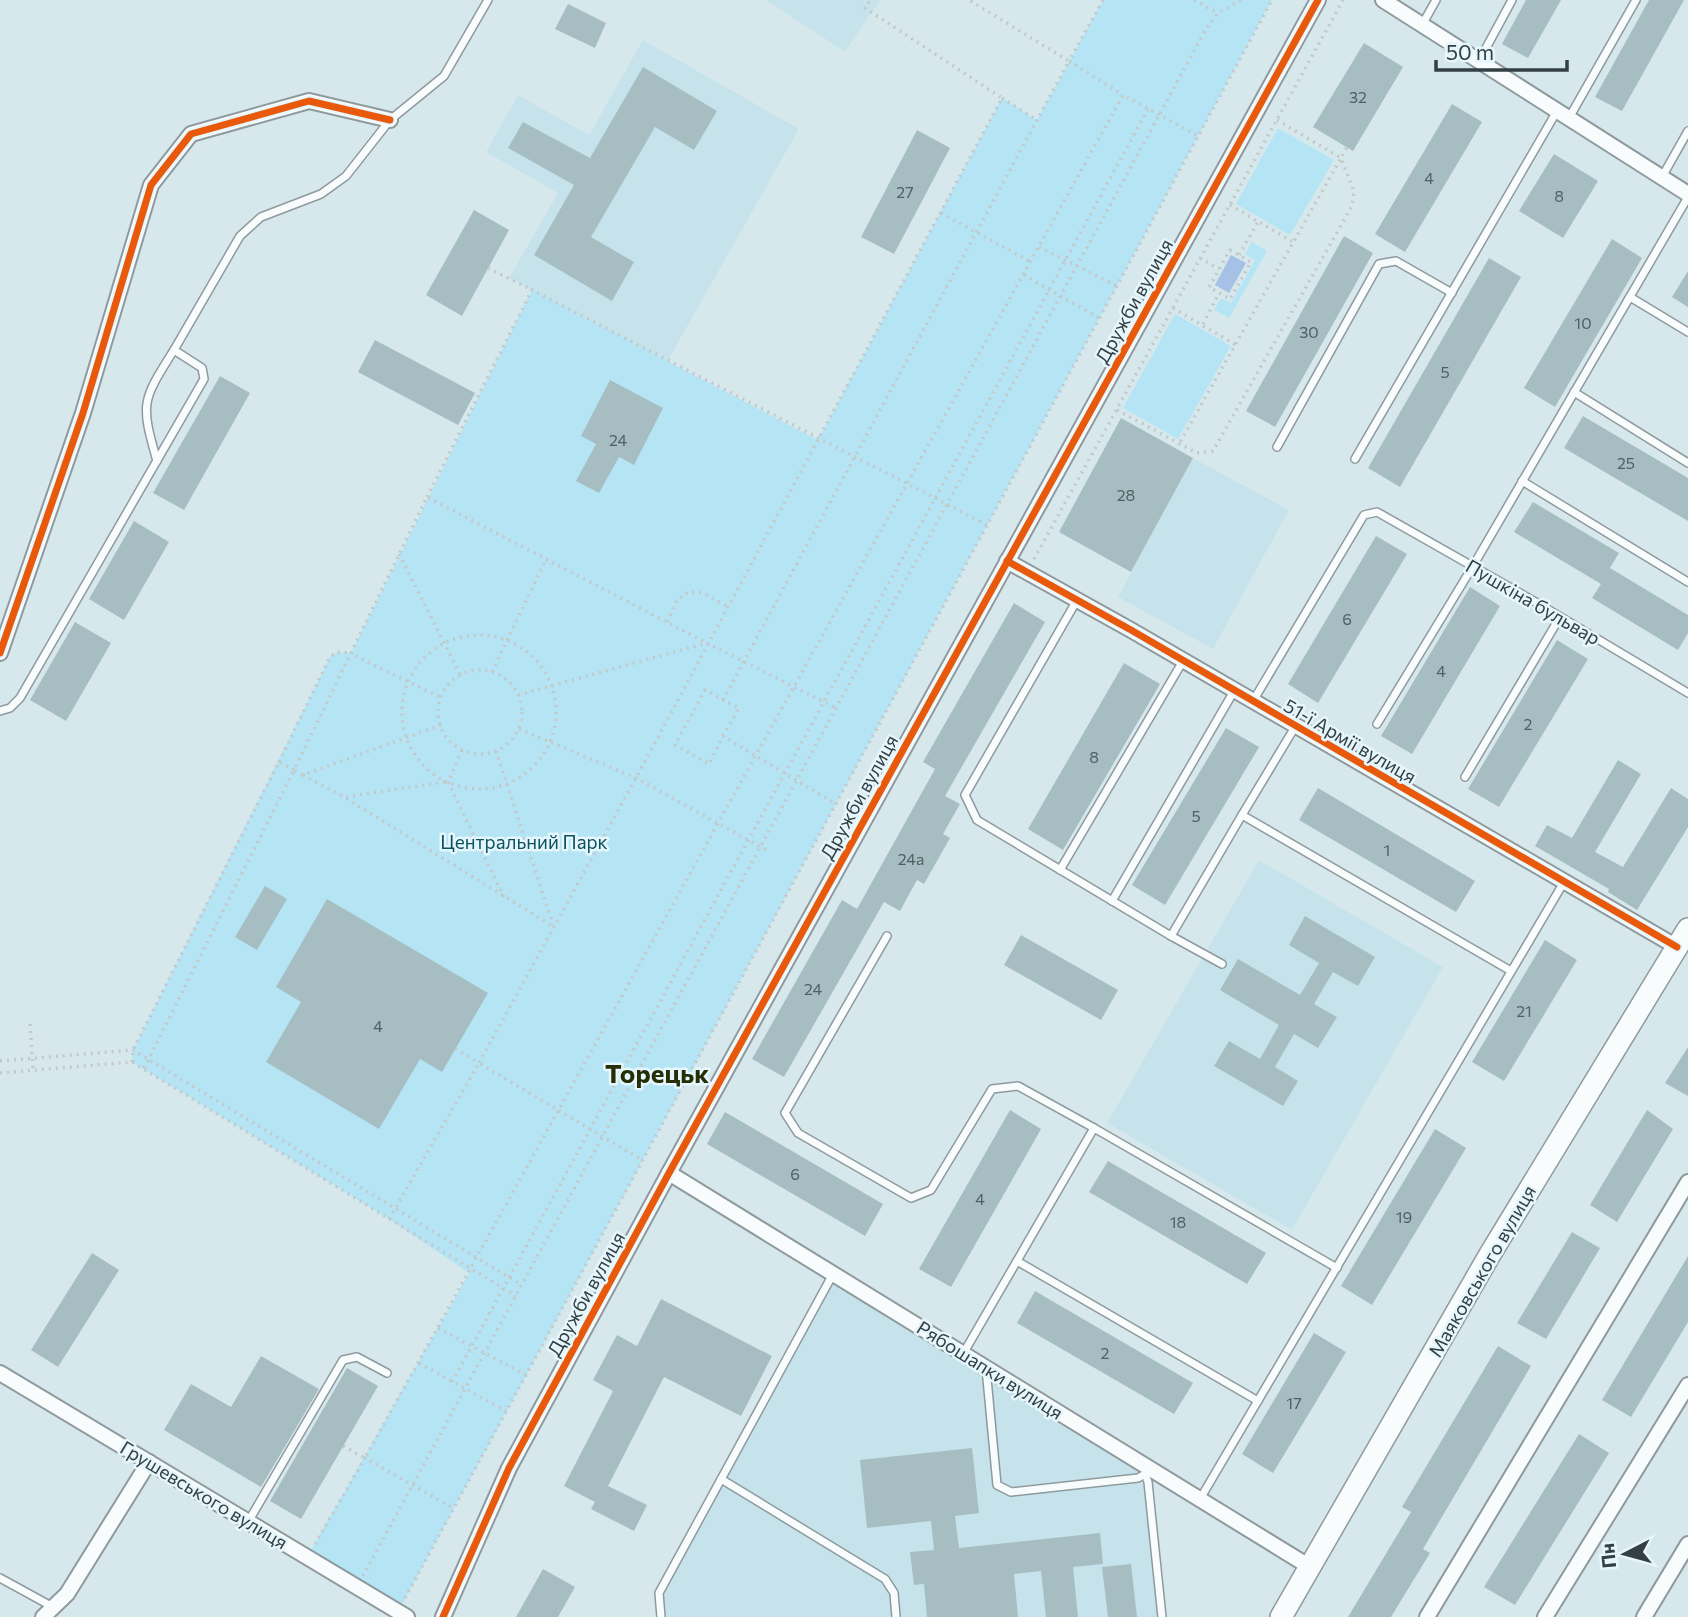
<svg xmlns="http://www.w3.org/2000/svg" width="1688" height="1617" viewBox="0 0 1688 1617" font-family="Commissioner,sans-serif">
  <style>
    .built { fill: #c6e3ec }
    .green { fill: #b5e5f4 }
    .water { fill: #a5c1e6 }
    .building { fill: #a6bec2 }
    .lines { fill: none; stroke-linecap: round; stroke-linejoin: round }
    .lane-casing { stroke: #8e9a9e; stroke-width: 10 }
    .street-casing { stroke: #8e9a9e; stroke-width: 18 }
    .secondary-casing { stroke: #8e9a9e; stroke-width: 24 }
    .path { stroke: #c3c8ca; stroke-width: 3.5; stroke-dasharray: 2 5; stroke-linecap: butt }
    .lane { stroke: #f9fcfc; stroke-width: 7 }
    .street { stroke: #f9fcfc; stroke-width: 14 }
    .secondary { stroke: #f9fcfc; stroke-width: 21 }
    .cycleway-casing { stroke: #e5f7fc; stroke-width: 11 }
    .cycleway { stroke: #e8590c; stroke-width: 7 }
    .labels { text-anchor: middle; stroke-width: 5; stroke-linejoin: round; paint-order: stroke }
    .number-label { font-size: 16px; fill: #505f63 }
    .street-label { font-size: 19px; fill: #343f43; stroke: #e5f7fc }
    .park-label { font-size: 19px; fill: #0d5061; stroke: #e5f7fc }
    .district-label { font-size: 26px; font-weight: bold; fill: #252e07; stroke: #e5f7fc }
  </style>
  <rect width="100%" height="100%" fill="#d7e8ed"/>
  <g class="built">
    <path d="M766,0H880L845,52Z"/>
    <path d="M643,40L799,129L667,362L509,278L558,193L486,152L518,95L589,135Z"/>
    <path d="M1193,458L1289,510L1213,649L1118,597Z"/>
    <path d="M1259,860L1443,967L1292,1230L1107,1123Z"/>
    <path d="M833,1273L986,1368L1145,1474L1162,1617H661L659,1593Z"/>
  </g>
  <g class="green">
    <path d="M1103,0H1272L398,1612L307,1557L469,1273L389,1219L132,1062L133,1050L330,657L337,652L351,653L532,290L818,440L1002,98L1037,120Z"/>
    <path d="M1278,128L1334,160L1290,235L1236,204Z"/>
    <path d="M1252,242L1267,251L1229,318L1214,310L1221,298L1231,303L1255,260L1245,254Z"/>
    <path d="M1175,314L1231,346L1178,439L1123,408Z"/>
  </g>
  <path class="water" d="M1231,255L1246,263L1229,293L1215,285Z"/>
  <g class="building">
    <path d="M1526,0H1561L1528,58L1502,44Z"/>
    <path d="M1649,0H1684L1622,111L1595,97Z"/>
    <path d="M568,4L606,23L595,48L555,29Z"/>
    <path d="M1364,43L1403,67L1353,151L1313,127Z"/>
    <path d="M643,67L717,111L694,150L655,127L591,237L634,262L612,301L534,255L574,185L508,148L523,122L590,158Z"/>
    <path d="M1452,104L1482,122L1405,252L1375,234Z"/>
    <path d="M917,130L950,148L894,254L861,237Z"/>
    <path d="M1554,154L1598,181L1563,238L1519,211Z"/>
    <path d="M474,210L509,230L462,316L426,295Z"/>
    <path d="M1344,236L1373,253L1275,427L1246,411Z"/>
    <path d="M1612,239L1642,258L1555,407L1524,388Z"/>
    <path d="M1489,258L1521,277L1400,487L1368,468Z"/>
    <path d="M1688,271V307L1672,297Z"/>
    <path d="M375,340L475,393L458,425L358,372Z"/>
    <path d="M220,376L250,393L184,510L153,493Z"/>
    <path d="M610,380L663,408L634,465L619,457L599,493L576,481L596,444L581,436Z"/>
    <path d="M1583,416L1688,478V521L1564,448Z"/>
    <path d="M1121,418L1193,458L1131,572L1059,532Z"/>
    <path d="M1533,502L1619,553L1610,568L1688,615V633L1678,650L1592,598L1601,584L1514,532Z"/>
    <path d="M134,521L169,542L124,620L89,599Z"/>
    <path d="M1376,536L1407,554L1318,703L1288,684Z"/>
    <path d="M1470,587L1500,606L1412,754L1381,736Z"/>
    <path d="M1014,603L1045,622L945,796L960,804L943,834L950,838L924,884L917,880L900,911L884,902L784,1077L752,1059L842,900L857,909L935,769L923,762Z"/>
    <path d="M75,622L111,643L66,721L30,700Z"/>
    <path d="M1557,640L1588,659L1499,807L1468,789Z"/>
    <path d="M1124,663L1160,684L1063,850L1028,829Z"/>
    <path d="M1226,728L1259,747L1165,905L1132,885Z"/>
    <path d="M1618,760L1641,774L1595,852L1623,867L1671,788L1688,799V827L1637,910L1608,892L1609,889L1535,846L1547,825L1572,838Z"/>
    <path d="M1318,788L1475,881L1456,912L1299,820Z"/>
    <path d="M265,886L287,899L257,950L235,937Z"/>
    <path d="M327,899L488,993L442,1072L420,1059L379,1129L266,1062L301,1002L276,987Z"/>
    <path d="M1305,916L1375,957L1358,986L1333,972L1314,1004L1337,1017L1318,1048L1294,1034L1275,1067L1298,1081L1283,1106L1214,1066L1229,1041L1260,1059L1279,1025L1220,990L1238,959L1300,995L1319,963L1289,945Z"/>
    <path d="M1021,935L1118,990L1101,1020L1004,965Z"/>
    <path d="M1545,940L1577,960L1504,1081L1472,1062Z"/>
    <path d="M1688,1047V1096L1665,1083Z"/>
    <path d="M1010,1110L1041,1129L951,1287L919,1269Z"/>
    <path d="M1647,1110L1673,1129L1617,1222L1590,1205Z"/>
    <path d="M725,1112L883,1204L865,1236L707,1144Z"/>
    <path d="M1435,1129L1466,1148L1372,1305L1341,1286Z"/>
    <path d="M1108,1161L1266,1253L1247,1284L1089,1192Z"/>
    <path d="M1572,1232L1600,1248L1546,1339L1517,1323Z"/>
    <path d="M92,1253L119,1270L58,1367L31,1350Z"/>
    <path d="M1688,1256V1322L1631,1417L1602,1400Z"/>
    <path d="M1035,1291L1193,1383L1174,1414L1017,1323Z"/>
    <path d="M661,1299L772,1356L741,1416L664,1377L608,1486L647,1505L634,1531L591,1509L595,1502L564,1486L613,1391L593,1380L617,1335L637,1346Z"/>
    <path d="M1314,1333L1346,1352L1273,1473L1242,1454Z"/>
    <path d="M1498,1346L1531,1366L1423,1549L1430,1553L1391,1617H1348L1411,1512L1402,1507Z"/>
    <path d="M261,1356L319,1389L261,1487L164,1430L191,1384L231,1407Z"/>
    <path d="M347,1368L378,1386L301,1519L270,1501Z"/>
    <path d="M1579,1434L1609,1453L1515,1605L1484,1587Z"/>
    <path d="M972,1448L979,1513L955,1516L959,1548L1100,1533L1103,1564L1073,1567L1078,1617H1046L1041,1571L1014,1574L1018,1617H927L924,1584L914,1585L910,1552L934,1550L931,1521L867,1528L860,1460Z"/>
    <path d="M1131,1564L1137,1617H1108L1102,1567Z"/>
    <path d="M543,1569L575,1587L558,1617H516Z"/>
  </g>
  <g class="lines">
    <g class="lane-casing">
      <g id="lane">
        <path d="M1422,25L1436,0"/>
        <path d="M1479,61L1512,0"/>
        <path d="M1569,118L1636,0"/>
        <path d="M1662,177L1688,131"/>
        <path d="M1628,300L1630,297L1688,332"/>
        <path d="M174,350L240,236L261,217L321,194L346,176L390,120L444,76L488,0"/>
        <path d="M1574,392L1688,463"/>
        <path d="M1277,447L1379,264L1396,261L1452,293"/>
        <path d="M1355,459L1557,111"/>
        <path d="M1522,481L1688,582"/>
        <path d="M1077,600L965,795L977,820L1171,936"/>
        <path d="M1253,701L1364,515L1377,512L1539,604L1688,693"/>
        <path d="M0,711L10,708L20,698L204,379L202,368L174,350C142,401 140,402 157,461"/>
        <path d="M1377,724L1473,566L1688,197"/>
        <path d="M1465,777L1560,617"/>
        <path d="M1242,815L1295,727"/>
        <path d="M1060,870L1183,661"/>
        <path d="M1112,901L1234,691"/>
        <path d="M887,936L785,1113L798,1133L911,1198L931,1190L992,1089L1018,1086L1094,1128"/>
        <path d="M1222,964L1171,936L1242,815L1511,971"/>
        <path d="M1017,1261L1258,1401"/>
        <path d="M963,1354L1094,1128L1337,1268"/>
        <path d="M986,1368L997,1485L1011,1492L1138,1478L1145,1474L1149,1468"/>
        <path d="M1145,1474L1148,1482L1162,1617"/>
        <path d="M721,1479L885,1579L894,1593L896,1617"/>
        <path d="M1200,1499L1564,882"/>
        <path d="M248,1522L343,1360L357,1357L387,1373"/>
        <path d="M0,1578L53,1607"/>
        <path d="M661,1617L659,1593L833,1274"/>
      </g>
    </g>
    <g class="street-casing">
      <g id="street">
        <path d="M1383,0L1688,194"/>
        <path d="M1007,561L1131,630L1677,947"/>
        <path d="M0,653L83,413L151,185L191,134L309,101L390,120"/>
        <path d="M669,1173L1310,1567"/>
        <path d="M0,1373L407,1617"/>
        <path d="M43,1617L67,1594L149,1462"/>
        <path d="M443,1617L509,1468L669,1173L1318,0"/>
        <path d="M1427,1617L1688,1182"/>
        <path d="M1545,1617L1688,1385"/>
        <path d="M1644,1617L1688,1544"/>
      </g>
    </g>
    <g class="secondary-casing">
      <path id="secondary" d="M1281,1617L1489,1256L1688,929"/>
    </g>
    <g class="path">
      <path d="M1103,0L1069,61L1123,95"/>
      <path d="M1194,0L1218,13"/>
      <path d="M1002,98L1037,120"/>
      <path d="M1277,120L1341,158L1347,147"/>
      <path d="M1230,205L1293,242"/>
      <path d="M941,213L1031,262"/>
      <path d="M1039,247L1117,286"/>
      <path d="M1230,250L1251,262L1230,299L1209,287Z"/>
      <path d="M1239,255L1258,222"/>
      <path d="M1200,258L1219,269"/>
      <path d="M488,268L532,290"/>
      <path d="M1024,275L1099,318"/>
      <path d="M1173,308L1236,345"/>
      <path d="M1203,324L1219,293"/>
      <path d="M1117,410L1197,453L1213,451L1352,206L1354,191L1341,158L1179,444"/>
      <path d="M427,497L532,290L987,525"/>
      <path d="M399,554L461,676"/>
      <path d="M1034,559L1343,0"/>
      <path d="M667,622L677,600L688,592L703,593L727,606"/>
      <circle cx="479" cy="712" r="77"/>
      <path d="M352,652L351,654L442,698"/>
      <circle cx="480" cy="712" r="42"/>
      <path d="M492,672L546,559L548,560"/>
      <path d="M518,695L707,643L836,708"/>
      <path d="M723,700L1069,61L969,0"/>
      <path d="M441,725L303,775L294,770L427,497L707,643"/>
      <path d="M519,729L636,778L768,851"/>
      <path d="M723,736L739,708L705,690L675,745L709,764L723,736L836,804"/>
      <path d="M462,750L448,782L504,897"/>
      <path d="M496,751L553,925"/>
      <path d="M279,762L330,657L337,652L350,653"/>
      <path d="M303,775L344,797"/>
      <path d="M445,782L344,797L554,927"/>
      <path d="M30,1024L33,1070"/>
      <path d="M455,1049L479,1063L636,778L1002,98L865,8L870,0"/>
      <path d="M0,1061L133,1050L522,1285"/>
      <path d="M132,1062L133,1050L279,762L296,771"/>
      <path d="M144,1068L294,770"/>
      <path d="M0,1073L132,1062L516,1296"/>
      <path d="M389,1219L479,1063L642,1160"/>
      <path d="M438,1328L526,1375"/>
      <path d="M419,1363L506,1411"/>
      <path d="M452,1382L1148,109"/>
      <path d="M343,1446L365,1458L1123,95L1198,136"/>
      <path d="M315,1544L365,1458L453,1508"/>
      <path d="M363,1576L1206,29L1218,13L1241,0"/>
      <path d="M405,1598L1272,0"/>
    </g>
    <use href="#lane" class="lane"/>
    <use href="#street" class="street"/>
    <use href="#secondary" class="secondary"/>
    <g class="cycleway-casing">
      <g id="cycleway">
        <path d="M1007,561L1131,630L1677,947"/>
        <path d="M0,653L83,413L151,185L191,134L309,101L390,120"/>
        <path d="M443,1617L509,1468L669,1173L1318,0"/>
      </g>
    </g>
    <use href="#cycleway" class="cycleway"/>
  </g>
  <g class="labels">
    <g class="number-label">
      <text x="1358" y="103">32</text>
      <text x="1429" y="184">4</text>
      <text x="905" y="198">27</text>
      <text x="1559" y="202">8</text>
      <text x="1583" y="329">10</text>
      <text x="1309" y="338">30</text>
      <text x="1445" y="378">5</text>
      <text x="618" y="446">24</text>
      <text x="1626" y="469">25</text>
      <text x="1126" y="501">28</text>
      <text x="1347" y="625">6</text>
      <text x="1441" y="677">4</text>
      <text x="1528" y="730">2</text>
      <text x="1094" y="763">8</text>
      <text x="1196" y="822">5</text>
      <text x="1387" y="856">1</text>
      <text x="911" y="865">24а</text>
      <text x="813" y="995">24</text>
      <text x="1524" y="1017">21</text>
      <text x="378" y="1032">4</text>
      <text x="795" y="1180">6</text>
      <text x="980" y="1205">4</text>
      <text x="1404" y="1223">19</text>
      <text x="1178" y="1228">18</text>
      <text x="1105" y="1359">2</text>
      <text x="1294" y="1409">17</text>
    </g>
    <g class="street-label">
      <text transform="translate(1134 301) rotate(-61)" y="7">Дружби вулиця</text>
      <text transform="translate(1533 602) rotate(30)" y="7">Пушкіна бульвар</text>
      <text transform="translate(1350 741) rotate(30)" y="7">51-ї Армії вулиця</text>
      <text transform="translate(859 797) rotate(-61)" y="7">Дружби вулиця</text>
      <text transform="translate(1482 1271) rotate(-60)" y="7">Маяковського вулиця</text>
      <text transform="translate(586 1294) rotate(-61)" y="7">Дружби вулиця</text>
      <text transform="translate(990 1370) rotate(32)" y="7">Рябошапки вулиця</text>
      <text transform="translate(204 1495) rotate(31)" y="7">Грушевського вулиця</text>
    </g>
    <g class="park-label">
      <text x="524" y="849">Центральний Парк</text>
    </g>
    <g class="district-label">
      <text x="657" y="1083">Торецьк</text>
    </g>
  </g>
  <g transform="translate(1625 1554) rotate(264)" stroke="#e5f7fc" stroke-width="5" paint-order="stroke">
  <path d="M0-5L12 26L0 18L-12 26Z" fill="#343f43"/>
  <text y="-10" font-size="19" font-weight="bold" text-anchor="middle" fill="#343f43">Пн</text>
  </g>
  <path d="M1436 60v10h131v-10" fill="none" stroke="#343f43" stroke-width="3.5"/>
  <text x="1446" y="60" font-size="21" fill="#343f43" stroke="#e5f7fc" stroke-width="5" paint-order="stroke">50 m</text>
</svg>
